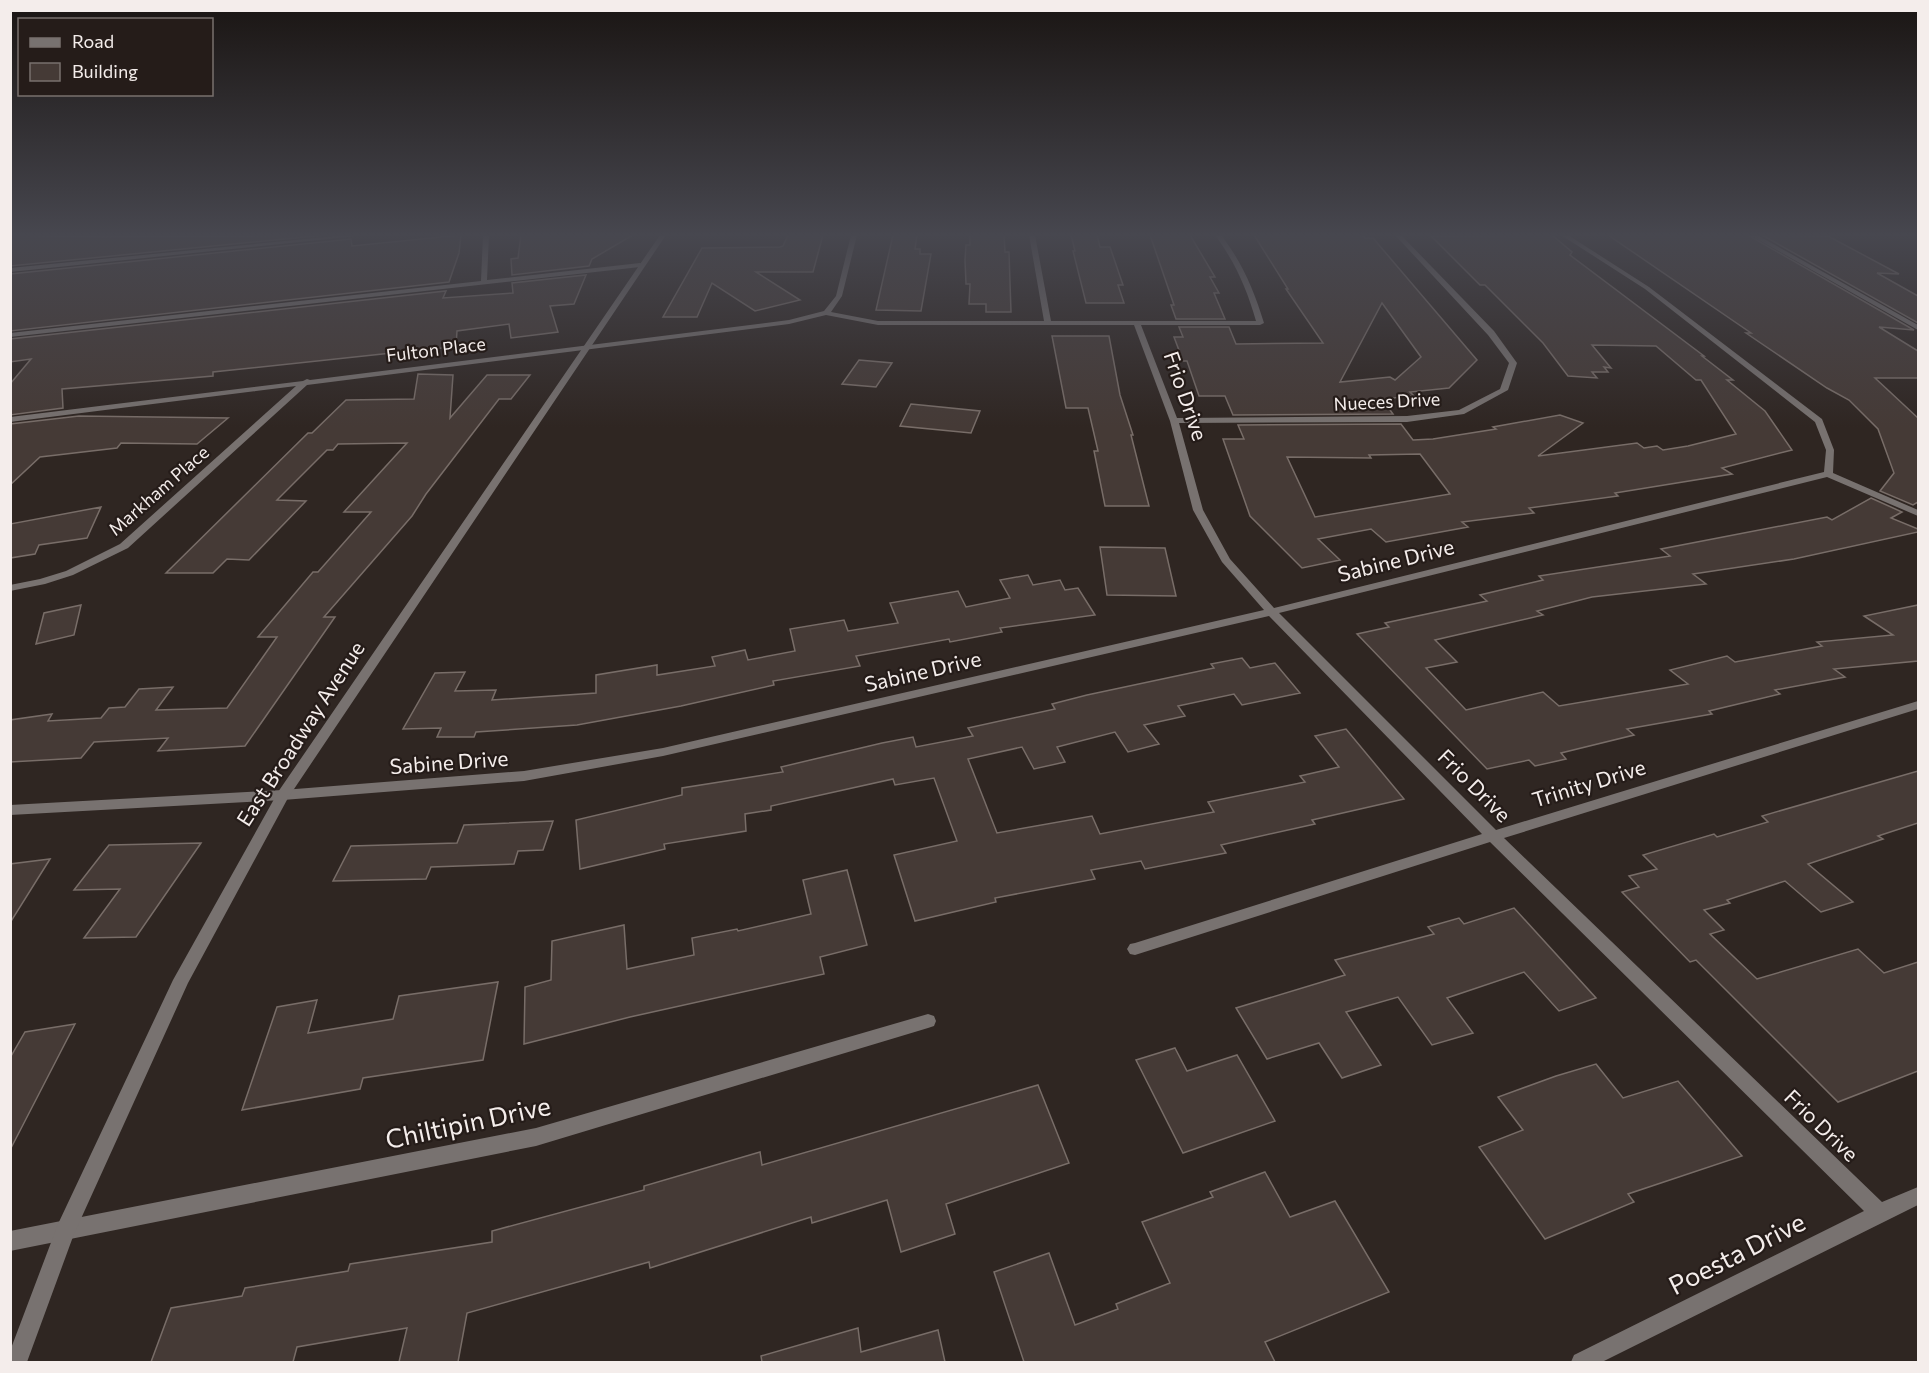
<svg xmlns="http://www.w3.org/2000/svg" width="1929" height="1373" viewBox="0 0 1929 1373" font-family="Commissioner,sans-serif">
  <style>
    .building { fill: #453a36; stroke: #786d68; stroke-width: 1.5; fill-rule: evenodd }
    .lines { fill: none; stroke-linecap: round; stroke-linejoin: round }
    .minor { fill: #787270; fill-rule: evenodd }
    .tertiary { fill: #787270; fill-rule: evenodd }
    .labels { text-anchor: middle; stroke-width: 4.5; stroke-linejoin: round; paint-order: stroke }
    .far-street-label { font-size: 18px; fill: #f4edeb; stroke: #251c19 }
    .street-label { font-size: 21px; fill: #f4edeb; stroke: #251c19 }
    .near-street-label { font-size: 26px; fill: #f4edeb; stroke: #251c19 }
  </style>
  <rect width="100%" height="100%" fill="#2f2622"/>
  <g class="building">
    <path d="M10,235L103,237L326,235L10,266Z"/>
    <path d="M461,235L459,253L449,282L10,331V274L351,239L352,246Z"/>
    <path d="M521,235H633L592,259L589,266L512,275L511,259L518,258Z"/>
    <path d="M788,235H823L813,272H756L800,300L755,311L712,283L697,317H663L702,248L780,247L783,246Z"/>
    <path d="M893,235H917L915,249H920V254H931L921,311L876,310Z"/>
    <path d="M970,235H1004L1005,252H1009L1011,312H986V304H969L970,284H966L965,260L966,245H970Z"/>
    <path d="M1071,235H1097L1100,247H1110L1123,285H1118L1124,303H1086L1073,251H1075Z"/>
    <path d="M1150,235H1190L1215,277H1210L1219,293H1214L1225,319H1176L1171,305H1174Z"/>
    <path d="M1254,235H1362L1365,238H1373L1477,360L1449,388L1410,392L1414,396L1382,399L1393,414L1233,415L1225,396H1199L1187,361H1183L1174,337H1183L1179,327H1229L1236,344L1323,343L1286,289H1288ZM1382,303L1421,357L1395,380L1390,377L1340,382Z"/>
    <path d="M1552,235L1572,252L1570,255L1704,356H1702L1733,380H1727L1765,411L1792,450L1722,468L1732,474L1615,493L1618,496L1529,508L1534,513L1462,522L1468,527L1386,542L1371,529L1318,539L1340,560L1302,568L1250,516L1223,439H1244L1238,425L1401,424L1413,440L1433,439L1496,429L1493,427L1560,415L1583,423L1538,456L1637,443L1644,448L1657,446L1663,450L1688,446L1736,434L1701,380H1696L1656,346L1592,345L1611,368L1604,367L1608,372H1592L1597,378L1568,376L1543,343L1485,285H1480L1431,236ZM1420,454L1450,494L1315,517L1287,457L1371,458L1369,455Z"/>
    <path d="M1608,235H1748L1914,330L1879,327L1918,351V378H1875L1918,418V502L1913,505L1880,491L1894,473L1878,429L1849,400L1827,388L1746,333H1751Z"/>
    <path d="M1762,235L1828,236L1899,274L1877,273L1918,296V323Z"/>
    <path d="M586,275L574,304L550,306L558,332L511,338L509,324L457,331L456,346L390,355L392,353L213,372V376L62,389L63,408L10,415V384L31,359L10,362V339L446,291L443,298L513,293L512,283Z"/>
    <path d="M1052,336H1109L1120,395L1133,435H1131L1149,506H1105L1094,451H1098L1088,408H1066Z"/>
    <path d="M859,360L892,363L876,387L842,384Z"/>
    <path d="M418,374L453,375L450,418L487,375H530L511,399H499L426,494L412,516L324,617H335L245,746L158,751L168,738L94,742L81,758L10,762V720L52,714L48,721L101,718L109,708L125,707L139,689L173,687L156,710L227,708L277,637H258L313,572H318L371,512H344L407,443L338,444L333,450H327L277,500L306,501L249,560L227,559L213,573H166L308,433H312L346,400L414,399Z"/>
    <path d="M911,404L980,411L971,433L900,426Z"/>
    <path d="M79,416L228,418L197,444L121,443L117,448L40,457L10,485V424Z"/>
    <path d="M1871,498L1902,512L1891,518L1918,529V532L1794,559L1693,574L1706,584L1592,597L1537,611L1543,615L1435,640L1457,662L1426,668L1466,710L1543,692L1559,706L1688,684L1670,670L1727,656L1735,662L1822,646L1817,642L1893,635L1864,616L1918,605V661L1834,669L1845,677L1775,690L1780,694L1709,711L1712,714L1627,729L1634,735L1561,753L1566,759L1535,766L1529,760L1487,769L1357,634L1389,627L1385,623L1487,601L1480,595L1543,580L1539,576L1670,556L1661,549L1827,517L1832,520Z"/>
    <path d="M101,507L87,538L39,545L35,554L10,558V524Z"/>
    <path d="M1100,547L1165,548L1176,596L1107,595Z"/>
    <path d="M1028,575L1033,585L1060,580L1065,590L1078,588L1095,615L1000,628L1002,632L950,642L949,639L856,656L860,666L773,681L774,685L681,706L577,725L476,732L474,737H437L441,728L403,729L435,673L465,672L455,691L496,690L492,700L596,693V675L657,665V675L715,666L712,657L745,650L748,660L795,651L790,629L844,620L848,631L898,623L890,603L958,591L966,607L1010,598L1000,580Z"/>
    <path d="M81,605L74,635L36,644L44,613Z"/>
    <path d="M1242,658L1250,668L1275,663L1300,693L1242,705L1234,694L1178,706L1185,716L1144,725L1159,744L1128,752L1115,732L1057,747L1065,762L1034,769L1022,747L968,759L997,833L1092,816L1100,834L1214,812L1208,802L1305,782L1300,776L1339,767L1315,736L1346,729L1404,799L1312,820L1315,824L1221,845L1226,853L1145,869L1141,861L1091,870L1095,879L995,898L996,902L915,921L894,855L957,841L934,778L895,785L893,779L771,806V810L745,814L746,831L664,844L665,849L580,869L576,820L682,795V788L783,772L781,767L882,743L913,737L916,747L973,736L968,728L1055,709L1052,704L1087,695L1214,668L1211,664Z"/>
    <path d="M1918,771V823L1878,836L1883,839L1808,864L1853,902L1821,912L1785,881L1727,900L1730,903L1704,910L1724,930L1710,934L1757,979L1858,949L1884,973L1918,962V1071L1838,1102L1696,960L1690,962L1622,892L1639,887L1629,876L1657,869L1643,855L1714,834L1717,837L1768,822L1762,816Z"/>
    <path d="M553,821L543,850L518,851L514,864L431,867L426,879L333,881L351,846L457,843L464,825Z"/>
    <path d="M201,843L136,937L84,938L120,889L74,890L109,845Z"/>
    <path d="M50,859L10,923V864Z"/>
    <path d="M847,870L867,945L820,957L824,974L630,1017L524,1044L525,987L551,980L552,941L624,925L627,969L694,955L692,938L737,929L738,931L811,914L803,880Z"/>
    <path d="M1514,908L1596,998L1559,1011L1524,972L1447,998L1473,1033L1432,1045L1398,997L1346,1012L1381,1065L1342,1078L1319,1043L1267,1059L1236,1008L1345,975L1335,960L1434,934L1428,927L1459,918L1464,924Z"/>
    <path d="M498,982L483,1060L363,1078L360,1089L242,1110L277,1007L317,1000L308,1033L393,1019L399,996Z"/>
    <path d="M75,1024L10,1150V1058L25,1032Z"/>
    <path d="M1175,1048L1187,1071L1237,1055L1275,1121L1183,1153L1136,1060Z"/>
    <path d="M1596,1064L1623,1098L1678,1081L1742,1156L1628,1194L1634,1202L1545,1239L1479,1147L1523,1130L1498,1097L1556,1076Z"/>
    <path d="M1038,1085L1069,1163L946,1204L955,1234L901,1252L887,1200L812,1223L811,1217L650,1268L649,1262L467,1313L458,1362H399L407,1328L297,1347L293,1362H151L171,1308L242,1296L245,1288L348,1271L350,1264L492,1242V1231L644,1190V1186L760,1152L762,1165Z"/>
    <path d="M1265,1172L1290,1217L1335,1201L1389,1292L1265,1342L1275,1362H1024L994,1272L1049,1253L1075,1325L1118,1309L1116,1304L1170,1283L1142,1222L1213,1197L1210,1192Z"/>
    <path d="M858,1328L861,1352L938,1330L945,1362H762L761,1356Z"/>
  </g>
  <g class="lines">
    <g class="minor">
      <path d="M347,235H366L10,272V268Z"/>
      <path d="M483,235H489L487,280L640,263L643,265L640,267L10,337V333L481,281Z"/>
      <path d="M851,235H857L842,296L831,312L878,321H1044L1029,235H1035L1051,321H1256C1247,289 1235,262 1215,235H1221C1242,262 1254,290 1264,323L1260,325H1141L1177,418L1407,416L1459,410L1500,389L1509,363L1488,335L1395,235H1401L1494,331L1517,363L1508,390L1464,414L1407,422L1179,423L1203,510L1230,559L1274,608L1824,472L1826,450L1815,422L1645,289L1561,235H1568L1649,287L1822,419L1834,450L1833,473L1918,510V516L1827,477L1279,613L1496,830L1918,701V709L1504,838L1882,1202L1918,1187V1205L1602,1362H1571L1574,1355L1864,1211L1490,842L1135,955L1130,954L1127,949L1130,944L1135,943L1482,834L1269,616L663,756L524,781L283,800L10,815V805L283,790L524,771L663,748L1264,610L1222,562L1193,510L1170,421L1134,325H878L826,315L789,324L307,385L128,548L73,575L45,584L10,591V585L40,579L66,571L120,544L296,386L10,422V417L303,381L307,379L310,380L789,320L824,311L836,296Z"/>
      <path d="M1750,235H1757L1918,325V330Z"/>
      <path d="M928,1014L934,1016L936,1021L934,1026L928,1028L536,1146L10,1251V1231L536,1128Z"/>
    </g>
    <path class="tertiary" d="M660,235H666L288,798L188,983L74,1234L27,1362H10V1351L58,1224L173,980L278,792Z"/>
  </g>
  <linearGradient id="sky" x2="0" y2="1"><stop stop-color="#1a1513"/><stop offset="0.55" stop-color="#47474f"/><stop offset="1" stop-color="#47474f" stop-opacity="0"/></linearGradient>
  <rect width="1929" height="427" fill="url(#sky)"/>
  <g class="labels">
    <g class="far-street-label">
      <text transform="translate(436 350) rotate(-7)" y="6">Fulton Place</text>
      <text transform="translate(1387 402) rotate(-3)" y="6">Nueces Drive</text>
      <text transform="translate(159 491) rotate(-41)" y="6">Markham Place</text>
    </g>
    <g class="street-label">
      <text transform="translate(1185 396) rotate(71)" y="7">Frio Drive</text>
      <text transform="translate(1396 561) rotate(-14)" y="7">Sabine Drive</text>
      <text transform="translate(923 672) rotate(-13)" y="7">Sabine Drive</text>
      <text transform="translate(301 734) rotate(-57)" y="7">East Broadway Avenue</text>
      <text transform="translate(449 763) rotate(-4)" y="7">Sabine Drive</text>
      <text transform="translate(1589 784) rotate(-17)" y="7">Trinity Drive</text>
      <text transform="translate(1474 786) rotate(45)" y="7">Frio Drive</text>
      <text transform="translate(1821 1126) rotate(44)" y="7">Frio Drive</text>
    </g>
    <g class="near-street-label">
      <text transform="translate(468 1123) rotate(-12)" y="9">Chiltipin Drive</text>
      <text transform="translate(1737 1254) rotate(-27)" y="9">Poesta Drive</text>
    </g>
  </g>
  <rect width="1929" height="1373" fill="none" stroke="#f4edeb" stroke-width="24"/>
  <rect x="18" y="18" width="195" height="78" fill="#251c19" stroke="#78706d" stroke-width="1.5"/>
  <rect x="30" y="38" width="30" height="9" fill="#787270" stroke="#78706d" stroke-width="1.5"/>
  <text x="72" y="48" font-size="18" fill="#f4edeb">Road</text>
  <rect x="30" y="63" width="30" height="18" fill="#453a36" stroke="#78706d" stroke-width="1.5"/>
  <text x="72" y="78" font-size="18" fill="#f4edeb">Building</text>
</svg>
